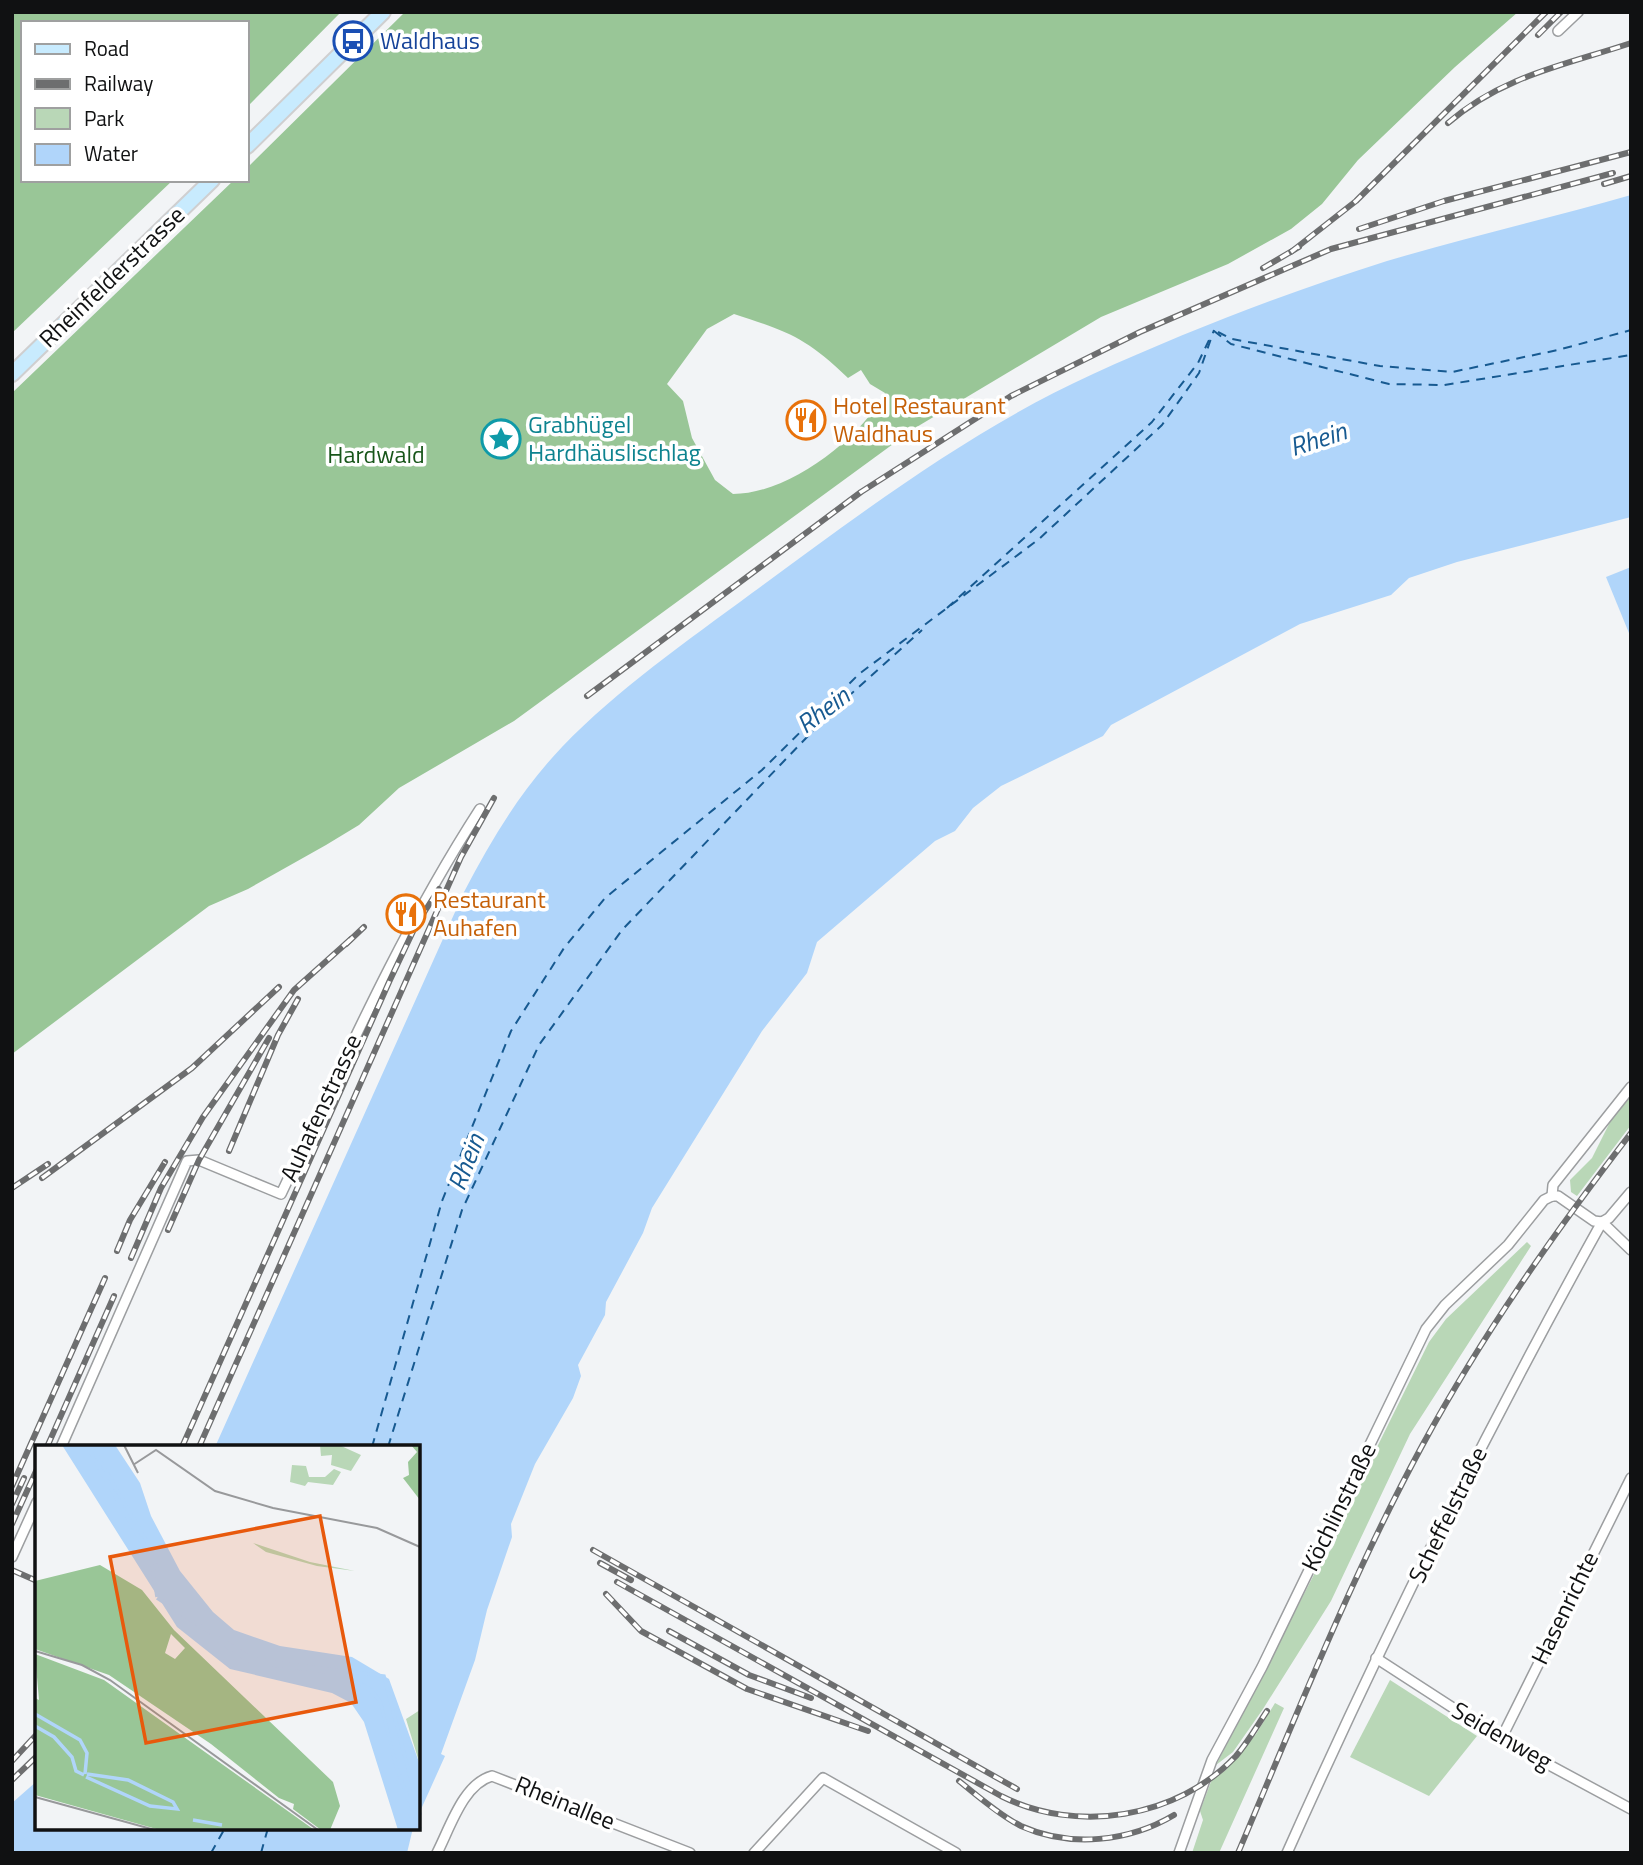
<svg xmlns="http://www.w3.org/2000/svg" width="1643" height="1865" viewBox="0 0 1643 1865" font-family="'Titillium Web',sans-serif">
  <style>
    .green { fill: #b9d7b7 }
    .forest { fill: #99c697; fill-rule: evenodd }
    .water { fill: #b0d5fa }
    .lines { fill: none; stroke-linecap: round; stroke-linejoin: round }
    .ferry { stroke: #175a91; stroke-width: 2; stroke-dasharray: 9 7; stroke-linecap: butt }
    .minor-casing { stroke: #9c9ea0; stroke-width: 12 }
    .primary-casing { stroke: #cfcfd0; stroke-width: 18 }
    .minor { stroke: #fff; stroke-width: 9 }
    .primary { stroke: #c8ebfe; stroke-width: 14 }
    .rail-casing { stroke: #6d6e6f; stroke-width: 6 }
    .rail { stroke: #fff; stroke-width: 3.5; stroke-dasharray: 10; stroke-linecap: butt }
    .labels { text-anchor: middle; stroke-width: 7; stroke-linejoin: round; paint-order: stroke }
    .transit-label { font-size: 24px; fill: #164399; stroke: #fff; text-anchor: start }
    .street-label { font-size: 24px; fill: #101112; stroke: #fff }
    .food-label { font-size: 24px; fill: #c56008; stroke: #fff; text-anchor: start }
    .culture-label { font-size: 24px; fill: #0d838f; stroke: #fff; text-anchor: start }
    .park-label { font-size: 24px; fill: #18561a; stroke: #fff }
    .water-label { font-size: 26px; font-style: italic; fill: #175a91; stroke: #fff }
    .inset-river { fill: none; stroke: #b0d5fa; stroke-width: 3.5 }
    .inset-road { fill: none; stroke: #98999b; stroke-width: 2 }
    .view { fill: #e8590c; fill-opacity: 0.15; stroke: #e8590c; stroke-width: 3.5 }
    .inset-edge { fill: none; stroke: #101112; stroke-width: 3.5 }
  </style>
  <rect width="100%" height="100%" fill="#f2f4f6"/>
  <g class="green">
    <path d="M1631,1094V1125L1577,1196L1571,1192L1570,1180L1592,1158L1615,1112Z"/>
    <path d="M1527,1242L1531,1246L1410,1434L1331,1601L1263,1709L1233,1752L1216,1765L1322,1559C1332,1550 1338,1543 1336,1530L1429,1342L1446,1319Z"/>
    <path d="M1390,1680L1477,1736L1429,1796L1350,1757Z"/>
    <path d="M1275,1703L1284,1708L1219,1853H1192L1203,1820L1200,1811L1212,1779L1226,1770L1256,1734Z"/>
  </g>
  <g class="forest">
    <path d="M12,12H341L247,107V23H23V180H173L12,333Z"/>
    <path d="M405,12H1518L1455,67L1358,160L1322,204L1291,229L1228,264L1101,317L915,428L514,721L399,788L359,825L326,845L248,889L209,906L12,1054V393L234,180H247V168ZM734,314C789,332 805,337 848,378L861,370L870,384L885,393C859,440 788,494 733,494L715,480L692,438L683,401L667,384L707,329Z"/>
  </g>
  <g class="water">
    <path d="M1631,195V517L1457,562L1409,578L1391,595L1300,624L1111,725L1103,736L1001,786L973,808L955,831L935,841L817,942L807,973L762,1031L652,1208L643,1233L606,1302L605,1315L578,1365L581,1376L573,1398L535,1464L511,1524L512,1537L487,1610L475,1660L441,1754L445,1756L418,1816V1447H215L464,892C491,840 521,790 562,747C619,688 686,642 752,593C860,514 970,430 1093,374C1188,331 1288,292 1387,261C1468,237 1550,218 1631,195Z"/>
    <path d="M1631,567V638L1606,577Z"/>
    <path d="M37,1781V1828H413L407,1853H12V1803Z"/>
  </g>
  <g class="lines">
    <g class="ferry">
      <path d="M1214,331L1231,344L1389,384L1444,385L1631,355"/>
      <path d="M1218,332L1232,339L1380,366L1452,372L1558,350L1631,330"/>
      <path d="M947,608L1152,422L1198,363L1210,338"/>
      <path d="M372,1447L442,1201L511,1031L564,948L605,898L762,770L859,674L1039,539L1162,425L1199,373L1214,330"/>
      <path d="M388,1447L462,1210L539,1045L622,930L831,712L922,630"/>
      <path d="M211,1853L225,1828"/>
      <path d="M261,1853L268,1828"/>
    </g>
    <g class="minor-casing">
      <g id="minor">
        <path d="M1558,31L1578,12"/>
        <path d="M1552,1196L1553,1185L1631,1087"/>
        <path d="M1552,1196H1558L1594,1221L1602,1222"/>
        <path d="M1602,1222L1631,1250"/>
        <path d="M61,1447L187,1161L199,1160L281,1194C343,1063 401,931 480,809"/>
        <path d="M12,1557L37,1502"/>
        <path d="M1376,1658L1501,1739L1631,1809"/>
        <path d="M1501,1739L1631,1478"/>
        <path d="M437,1853C450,1828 463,1784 492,1776L690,1853"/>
        <path d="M754,1853L823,1778L956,1853"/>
        <path d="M1179,1853L1212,1760L1262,1667L1426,1329L1445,1305L1508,1245L1544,1200L1552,1196"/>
        <path d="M1287,1853C1383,1638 1488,1427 1602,1222L1609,1218L1631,1192"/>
      </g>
    </g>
    <g class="primary-casing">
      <g id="primary">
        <path d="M247,146L383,12"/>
        <path d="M12,374L212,180"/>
      </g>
    </g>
    <use href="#minor" class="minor"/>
    <use href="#primary" class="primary"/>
    <g class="rail-casing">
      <g id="rail">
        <path d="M1538,35L1561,12"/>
        <path d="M1448,123C1502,76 1565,65 1631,43"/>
        <path d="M1604,184L1631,176"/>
        <path d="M1359,229L1444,201L1631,152"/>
        <path d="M1291,252L1356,201L1546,12"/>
        <path d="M1263,268L1299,247"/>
        <path d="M587,696L861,492L1011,396L1140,332L1331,249L1613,173"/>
        <path d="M346,944L364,927"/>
        <path d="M229,1151L278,1035L298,999"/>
        <path d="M42,1178L192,1068L279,987"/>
        <path d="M12,1188L48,1164"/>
        <path d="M168,1230L199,1160L269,1038"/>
        <path d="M117,1251L130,1220L165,1162"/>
        <path d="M131,1258L161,1188L203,1117L294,990L351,939"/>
        <path d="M47,1447L114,1296"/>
        <path d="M182,1447L390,980L416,925L439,889"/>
        <path d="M199,1447L461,857L494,798"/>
        <path d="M12,1486L105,1278"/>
        <path d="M12,1504L24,1478"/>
        <path d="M12,1524L37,1469"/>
        <path d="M593,1550L1017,1789"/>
        <path d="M600,1563L631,1580"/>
        <path d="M12,1570L37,1581"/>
        <path d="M617,1582L1001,1796C1076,1834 1177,1819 1236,1756C1248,1742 1257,1726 1267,1711"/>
        <path d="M606,1594L641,1631L747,1689L868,1731"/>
        <path d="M669,1631L749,1675L811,1698"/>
        <path d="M12,1761L37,1734"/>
        <path d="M12,1780L37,1756"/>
        <path d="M959,1781C978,1796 999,1815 1021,1826C1070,1848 1129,1842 1174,1815"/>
        <path d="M1238,1853C1296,1716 1351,1577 1422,1446C1482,1335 1554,1233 1631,1133"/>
      </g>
    </g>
    <use href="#rail" class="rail"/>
  </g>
  <defs>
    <g id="bus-ring" transform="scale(2.0125)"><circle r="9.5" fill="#fff" stroke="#1a4fb4" stroke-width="1.5"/><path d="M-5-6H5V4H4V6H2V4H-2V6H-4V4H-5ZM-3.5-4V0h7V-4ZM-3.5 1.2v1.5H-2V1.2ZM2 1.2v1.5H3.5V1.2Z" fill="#1a4fb4"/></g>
    <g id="restaurant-ring" transform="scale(2.0125)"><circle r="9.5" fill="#fff" stroke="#e8710a" stroke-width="1.5"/><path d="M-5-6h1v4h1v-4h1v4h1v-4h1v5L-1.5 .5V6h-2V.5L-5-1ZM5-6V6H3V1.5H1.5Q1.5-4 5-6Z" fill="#e8710a"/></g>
    <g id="sight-ring" transform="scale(2.0125)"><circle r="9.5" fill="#fff" stroke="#0f9aa8" stroke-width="1.5"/><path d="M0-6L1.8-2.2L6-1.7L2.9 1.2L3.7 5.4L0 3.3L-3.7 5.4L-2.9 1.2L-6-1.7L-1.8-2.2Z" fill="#0f9aa8"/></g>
  </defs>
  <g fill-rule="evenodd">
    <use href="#bus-ring" x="353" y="41"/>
    <use href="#restaurant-ring" x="806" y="420"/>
    <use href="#sight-ring" x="501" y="439"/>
    <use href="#restaurant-ring" x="406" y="914"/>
  </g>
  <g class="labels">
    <g class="transit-label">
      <text x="380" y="49">Waldhaus</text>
    </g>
    <g class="street-label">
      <text transform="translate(112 277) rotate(-44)" y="8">Rheinfelderstrasse</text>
      <text transform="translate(321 1108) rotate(-65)" y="8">Auhafenstrasse</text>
      <text transform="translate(1339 1507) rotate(-64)" y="8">Köchlinstraße</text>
      <text transform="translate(1448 1515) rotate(-64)" y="8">Scheffelstraße</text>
      <text transform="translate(1565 1608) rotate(-64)" y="8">Hasenrichte</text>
      <text transform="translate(1502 1736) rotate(30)" y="8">Seidenweg</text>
      <text transform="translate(565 1803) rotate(22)" y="8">Rheinallee</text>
    </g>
    <g class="food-label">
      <text x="833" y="414">Hotel Restaurant<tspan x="833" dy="28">Waldhaus</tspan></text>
      <text x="433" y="908">Restaurant<tspan x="433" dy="28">Auhafen</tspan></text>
    </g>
    <g class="culture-label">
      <text x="528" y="433">Grabhügel<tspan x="528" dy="28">Hardhäuslischlag</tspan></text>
    </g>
    <g class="park-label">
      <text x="376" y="463">Hardwald</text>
    </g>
    <g class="water-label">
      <text transform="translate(1318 439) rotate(-18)" y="9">Rhein</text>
      <text transform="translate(823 710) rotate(-37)" y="9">Rhein</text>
      <text transform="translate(466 1162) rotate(-69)" y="9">Rhein</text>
    </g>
  </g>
  <g transform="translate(35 1445)">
    <rect width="385" height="385" fill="#f2f4f6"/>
    <path d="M285,0H304L326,10L316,26L296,20L297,10L286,11ZM257,20L271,21L274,32H290L299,24L306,27L298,40L273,37L270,41L255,37ZM218,98L275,117L320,126L282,121L231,107ZM385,265V320L371,274Z" fill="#b9d7b7"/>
    <path d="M376,0H385V55L368,33L374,30L373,17L382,7ZM65,120L107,145L139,185L298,337L305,361L295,385H286L258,364L259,359L244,353L176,299L74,230L0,204V136ZM136,189L150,203L140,214L130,208ZM0,209L69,235L278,384L125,385L0,350V253L4,255Z" fill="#99c697" fill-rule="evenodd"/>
    <path d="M27,0H80L105,38L116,71L145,126L178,167L199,185L245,201L317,212L354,234L385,320V385H363L329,277L316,258L297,248L195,224L142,182Z" fill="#b0d5fa"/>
    <path class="inset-river" d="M51,0L116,114L122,152M56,0L112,97L123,126V146M122,153L217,214L349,231L385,370M182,195L216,217L301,228L334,243L345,256L362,324L385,384M0,269L45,295L52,308L50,329M0,281L19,292L37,312L41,326L49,330M51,332L115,361L142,364L138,357L93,335L52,329M158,375L187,380"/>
    <path class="inset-road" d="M89,0L103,28M98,20L121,5L180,46L238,63L342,83L385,102M0,206L47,220L75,235L283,385M0,352L120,385"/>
    <path class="view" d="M285,71L321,257L111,298L75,112Z"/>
    <rect width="385" height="385" class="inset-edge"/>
  </g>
  <rect width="1643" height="1865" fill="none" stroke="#101112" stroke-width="28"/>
  <rect x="21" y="21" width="228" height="161" fill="#ffffff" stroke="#9fa0a0" stroke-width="2"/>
  <rect x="35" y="44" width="35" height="10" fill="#c8ebfe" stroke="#9fa0a0" stroke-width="2"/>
  <text x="84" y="56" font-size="21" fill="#101112">Road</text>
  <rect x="35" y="79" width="35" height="10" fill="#6d6e6f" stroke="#9fa0a0" stroke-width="2"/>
  <text x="84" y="91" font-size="21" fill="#101112">Railway</text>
  <rect x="35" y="108" width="35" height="21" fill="#b9d7b7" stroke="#9fa0a0" stroke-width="2"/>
  <text x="84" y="126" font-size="21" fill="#101112">Park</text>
  <rect x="35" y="144" width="35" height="21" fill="#b0d5fa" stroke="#9fa0a0" stroke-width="2"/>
  <text x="84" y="161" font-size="21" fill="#101112">Water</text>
</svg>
